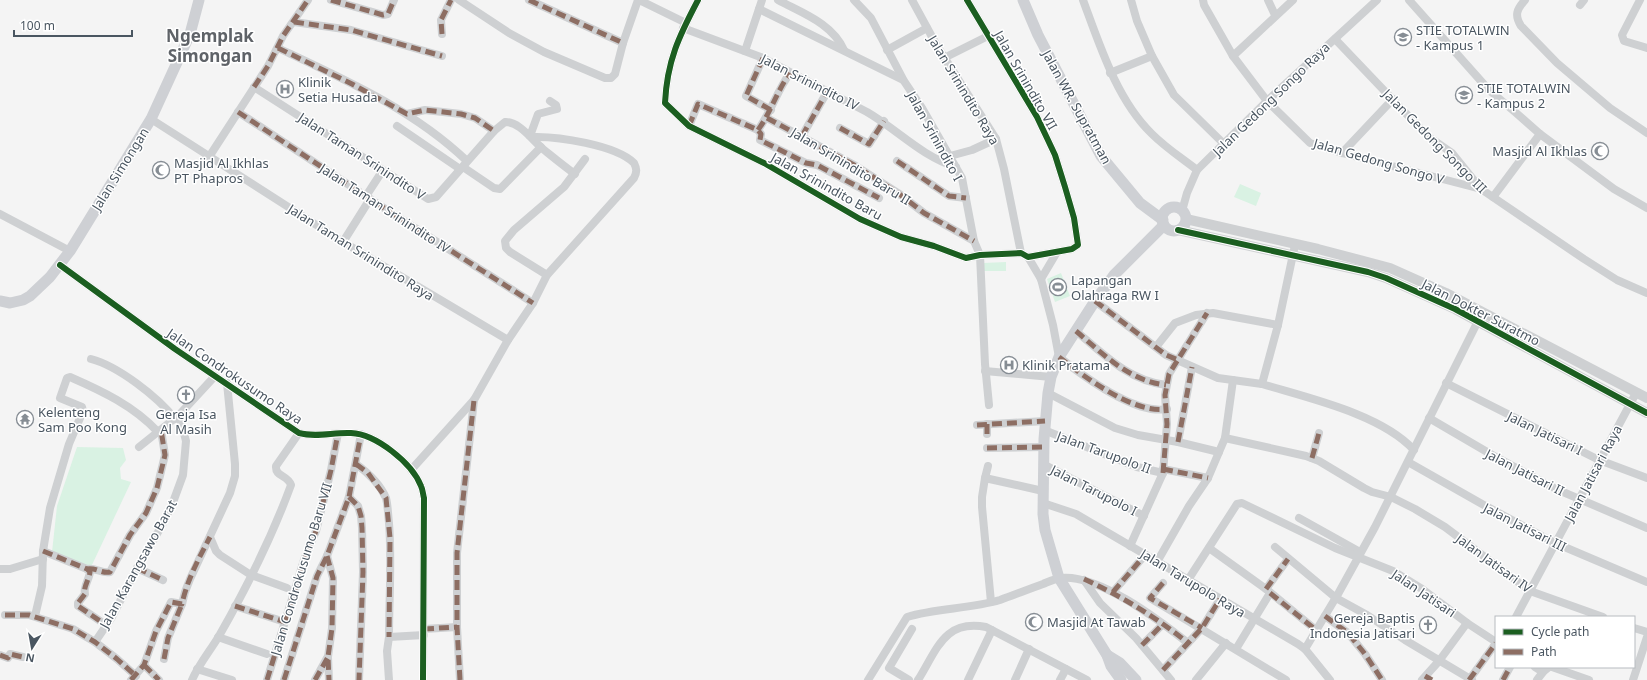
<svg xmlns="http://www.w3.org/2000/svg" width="1647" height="680" viewBox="0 0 1647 680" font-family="'Noto Sans',sans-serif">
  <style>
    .green { fill: #d9f2e3 }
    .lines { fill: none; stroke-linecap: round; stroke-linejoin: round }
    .minor { stroke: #ced0d2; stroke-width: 8 }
    .tertiary { stroke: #ced0d2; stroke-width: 10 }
    .secondary { stroke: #ced0d4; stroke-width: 11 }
    .quiet { stroke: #8d6e63; stroke-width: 5; stroke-dasharray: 10 5; stroke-linecap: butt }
    .cycleway-casing { stroke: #fff; stroke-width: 8 }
    .cycleway { stroke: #1b5e20; stroke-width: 6 }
    .labels { text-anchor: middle; stroke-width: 3; stroke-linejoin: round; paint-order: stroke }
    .poi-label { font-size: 13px; fill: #4a5661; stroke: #fff; text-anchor: start }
    .street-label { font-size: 13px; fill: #4a5661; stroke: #fff }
    .district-label { font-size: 17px; font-weight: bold; fill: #5f6368; stroke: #fff }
  </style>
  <rect width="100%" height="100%" fill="#f4f4f4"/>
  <g class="green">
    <path d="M1240,184L1261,193L1256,206L1234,197Z"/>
    <path d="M1006,262V271H983V263Z"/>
    <path d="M1061,273L1070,296L1055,302L1047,279Z"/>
    <path d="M77,447L123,448L126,460L120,468L121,479L131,482L91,567L52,552L57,506Z"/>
  </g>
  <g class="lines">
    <g class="minor">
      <path d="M331,0L383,15L388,14L394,0"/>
      <path d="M459,0L509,33L544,52L605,78H611L615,74L623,43L638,0"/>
      <path d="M529,0L623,43"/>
      <path d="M639,0L686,23"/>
      <path d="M698,0C679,36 667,61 665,103L689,126L764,163L860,219L901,237L934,246L966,258L980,255L1021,253L1028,257L1072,249L1078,245L1074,218L1065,187L1055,155L1047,138L1037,117L967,0"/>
      <path d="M778,0C802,13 832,23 844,50"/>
      <path d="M854,0L871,18L904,81L922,108L962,178L974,241L980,255L985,364L989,405"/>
      <path d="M912,0L937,46L996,139L1004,169L1021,253"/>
      <path d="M1083,0C1100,46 1117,100 1152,134C1166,148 1183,159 1197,170"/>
      <path d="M1131,0L1137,21L1152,56L1174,95L1224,144"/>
      <path d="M1203,0L1204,5L1233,56L1267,101L1310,143L1342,153L1481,189"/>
      <path d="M1268,0L1275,15"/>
      <path d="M1409,0L1489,90L1515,112L1540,134L1614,189L1647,208"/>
      <path d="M1525,0C1517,9 1514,15 1521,26L1557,63L1610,108L1647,133"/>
      <path d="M1640,0L1622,35L1624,41L1647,48"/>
      <path d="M1580,5L1584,0"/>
      <path d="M759,9L903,80"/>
      <path d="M294,22L351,30L442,56"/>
      <path d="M683,28L763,58L867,112C898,130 921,156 956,167"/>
      <path d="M442,34L441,20L451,0"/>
      <path d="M1335,39L1417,125L1429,137L1452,153L1481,189L1584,259L1617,280L1647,293"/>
      <path d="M278,48C344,79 414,110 467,161"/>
      <path d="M887,50L927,28"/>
      <path d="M745,51L762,0"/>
      <path d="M1233,56L1293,0"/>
      <path d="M763,58L746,96L771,110"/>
      <path d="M944,58L988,36"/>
      <path d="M1110,73L1152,56"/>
      <path d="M254,87L428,199L436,197L494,131L505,122C519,121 533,141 543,149C553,157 564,166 575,174"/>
      <path d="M238,112L387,210L533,303"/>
      <path d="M407,114L425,110L461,114L475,118L494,131"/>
      <path d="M767,118L856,166L898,193L924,213L974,241"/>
      <path d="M151,119L343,242L508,340"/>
      <path d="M397,126L460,169"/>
      <path d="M689,126L698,104L758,130L761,134L760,140L806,163L817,165L879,198"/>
      <path d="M840,128L869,144L884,121"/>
      <path d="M758,130C771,112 777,91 790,73"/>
      <path d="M530,136L538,114L557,109L556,105L550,101"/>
      <path d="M802,136L827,92"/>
      <path d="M1342,153L1393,99"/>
      <path d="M950,156L972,150L996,139"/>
      <path d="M209,157L268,66L283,36L308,0"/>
      <path d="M897,161L949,196L966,198"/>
      <path d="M463,167L494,188L500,189L541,147"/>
      <path d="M366,196L383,170"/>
      <path d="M1493,197L1540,134"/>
      <path d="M1182,211L1187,193L1197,170L1267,101L1377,0"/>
      <path d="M0,214L70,251"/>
      <path d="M343,242L370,199"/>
      <path d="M1295,245L1278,325L1262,384C1308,398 1381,414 1414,450"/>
      <path d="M1028,257L1041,279L1053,325L1059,357C1083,376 1135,415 1167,409"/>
      <path d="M60,265L175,349L299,433C317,438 333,432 351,433C376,434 412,463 421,486C423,490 423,495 424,498L423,680"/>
      <path d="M547,275L510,252L506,248L505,241L514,230L564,187L585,159"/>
      <path d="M1041,279L1057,252"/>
      <path d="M1095,301L1166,355L1218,378L1262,384"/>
      <path d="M1076,331C1103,354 1129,381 1166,385"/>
      <path d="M1156,347L1175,323L1196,315L1213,313L1278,325"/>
      <path d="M91,359C118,366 158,397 175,419"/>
      <path d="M985,371L1051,377"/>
      <path d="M1446,383L1599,460L1647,478"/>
      <path d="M1048,393L1115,428L1138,435L1178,442L1219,452"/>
      <path d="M1429,418L1494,456L1556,489L1647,528"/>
      <path d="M987,424V434"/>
      <path d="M977,425L1045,421"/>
      <path d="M1044,430L1137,467L1163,473"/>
      <path d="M1225,438L1306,456L1319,461L1364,488L1372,492L1391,497L1415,509L1445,527L1530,591L1603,617"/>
      <path d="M1178,442L1192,367"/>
      <path d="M139,447L179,415L215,376"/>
      <path d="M987,448L1043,447"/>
      <path d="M1312,458L1319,433"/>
      <path d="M1408,462L1482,504L1555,543L1647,582"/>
      <path d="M356,464C367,472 380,484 386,498C388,506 388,515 389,523C392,560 389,599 389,637L387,651L389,680"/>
      <path d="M1043,464L1144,516"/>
      <path d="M1163,469L1208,478"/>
      <path d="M411,470L474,400L508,340L533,303L547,275L634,178C637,172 637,169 634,163C616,145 557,136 532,137"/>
      <path d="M985,478L988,466"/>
      <path d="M349,497L358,506L361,516L362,528L363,572L359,680"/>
      <path d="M1043,503L1076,514L1298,644L1305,649L1330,680"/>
      <path d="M1299,518L1360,552"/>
      <path d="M210,537L216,551L220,555L251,575L287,588"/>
      <path d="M1130,546L1163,473L1167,424L1165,395L1169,374L1207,313"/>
      <path d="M1275,547L1336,598L1367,615L1405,640L1472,680"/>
      <path d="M1209,548L1266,589L1316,630"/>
      <path d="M43,551L87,569L90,572C89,580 83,587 85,594L78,603V606L106,625"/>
      <path d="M327,556L333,578L332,628L328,657L329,680"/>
      <path d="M1157,562L1189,506L1208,478L1219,452L1225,438L1233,380"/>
      <path d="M137,568L163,580"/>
      <path d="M0,569H10L43,559"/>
      <path d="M87,569C95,567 102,574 110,572L130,535L146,513L157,488L165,455L161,430"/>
      <path d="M1084,580L1100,603L1136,638L1171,680"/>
      <path d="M1188,580L1237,504L1242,503L1335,548L1393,571L1422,589L1467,623L1496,642"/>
      <path d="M1163,583L1150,598L1286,680"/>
      <path d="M1266,589L1288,559"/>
      <path d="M1113,592L1145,555"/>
      <path d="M991,602L982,507V497L985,478L1043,491"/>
      <path d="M235,606L285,622"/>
      <path d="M5,615H29L73,629L95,642L117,659L136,676"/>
      <path d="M35,616L42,586L43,551L50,508L69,444L83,411L82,407L60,398L67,378L70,377C102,391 134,406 158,432"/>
      <path d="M1325,616L1348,633L1365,654L1382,680"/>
      <path d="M1516,617L1636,393"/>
      <path d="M1634,628L1647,632"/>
      <path d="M424,629L457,627"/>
      <path d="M218,637L267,654"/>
      <path d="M389,637L424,635"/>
      <path d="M95,642L112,617L137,568L161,527L172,505L183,475L186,441L179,415"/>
      <path d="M1142,645L1163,624"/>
      <path d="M1236,649L1270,593"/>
      <path d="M1305,649L1338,594L1375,527L1478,321"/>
      <path d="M0,655L8,658L10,654L23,657"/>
      <path d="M164,659L168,638L182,604"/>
      <path d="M144,665L159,680"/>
      <path d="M1535,667L1543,672"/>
      <path d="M1552,667L1589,680"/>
      <path d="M197,669L232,680"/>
      <path d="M1163,670L1202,628L1220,599"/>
      <path d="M131,680L144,665L156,631L171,602L182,604L185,592L190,579L230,493L235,476V464L227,383"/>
      <path d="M192,680C199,664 210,651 219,636C247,587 272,537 291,485C288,475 275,477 276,466L299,433"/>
      <path d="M267,680L304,560L316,531L331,470L338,433"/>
      <path d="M284,680L317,576L327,556L349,497L361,434"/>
      <path d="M315,680L327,658"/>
      <path d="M460,680L457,627V553L474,400"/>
      <path d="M868,680L907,617C937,608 970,609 1000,600C1014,595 1029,589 1043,584C1048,582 1054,579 1060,578C1098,573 1159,620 1188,643"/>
      <path d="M909,680L889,668L912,629"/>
      <path d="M918,680C937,650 944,619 986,627L1087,680"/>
      <path d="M968,680L992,630"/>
      <path d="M1015,680L1029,649"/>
      <path d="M1060,680L1066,669"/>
      <path d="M1196,680L1226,643"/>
      <path d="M1422,680L1439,661L1467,623"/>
      <path d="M1469,680L1496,643"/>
      <path d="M1503,680L1510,667"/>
      <path d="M1537,680L1543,672L1549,667"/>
      <path d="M1633,680L1647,637"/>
    </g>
    <g class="tertiary">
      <path d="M1186,219L1318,249L1390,268L1446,293L1647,398"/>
      <path d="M1178,230L1368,272L1386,278L1455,309L1647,413"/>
    </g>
    <g class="secondary">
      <path d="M1023,0L1038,35L1101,156L1140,203L1163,220"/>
      <circle cx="1174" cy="219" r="12"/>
      <path d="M0,301L10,303L23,300L30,296L50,277L70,251L151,119L190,34L199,0"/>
      <path d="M1107,655L1120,663L1136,680"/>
      <path d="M1121,680L1111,666L1107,655L1059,578L1045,530L1043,514L1044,439L1048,393L1051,377L1059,357L1095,301L1114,275L1164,225"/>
    </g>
    <g class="quiet">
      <path d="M331,0L383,15L388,14L394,0"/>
      <path d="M529,0L623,43"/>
      <path d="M294,22L351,30L442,56"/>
      <path d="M442,34L441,20L451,0"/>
      <path d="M278,48L352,84L407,114L425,110L461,114L475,118L494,131"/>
      <path d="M763,58L746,96L771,110"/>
      <path d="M254,87L268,66L283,36L308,0"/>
      <path d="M238,112L387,210L533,303"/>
      <path d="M767,118L856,166L898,193L924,213L974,241"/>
      <path d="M689,126L698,104L758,130L761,134L760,140L806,163L817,165L879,198"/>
      <path d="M840,128L869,144L884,121"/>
      <path d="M758,130C771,112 777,91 790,73"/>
      <path d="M802,136L827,92"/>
      <path d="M897,161L949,196L966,198"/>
      <path d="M1095,301L1166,355L1178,360"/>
      <path d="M1076,331C1103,354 1129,381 1166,385"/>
      <path d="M1059,357C1083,376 1135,415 1167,409"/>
      <path d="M987,424V434"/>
      <path d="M977,425L1045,421"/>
      <path d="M1178,442L1192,367"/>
      <path d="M987,448L1043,447"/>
      <path d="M1312,458L1319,433"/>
      <path d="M356,464L368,473L386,498L390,538L389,637"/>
      <path d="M1163,469L1208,478"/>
      <path d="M1163,473L1167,424L1165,395L1169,374L1207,313"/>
      <path d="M349,497L358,506L361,516L362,528L363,572L359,680"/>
      <path d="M43,551L87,569L90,572C89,580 83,587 85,594L78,603V606L106,625"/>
      <path d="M327,556L333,578L332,628L328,657L329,680"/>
      <path d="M137,568L163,580"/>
      <path d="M87,569C95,567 102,574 110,572L130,535L146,513L157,488L165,455L161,430"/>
      <path d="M1084,579C1121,596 1156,617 1188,643"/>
      <path d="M1163,583L1150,598L1202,628"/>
      <path d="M1266,589L1288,559"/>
      <path d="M1113,592L1145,555"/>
      <path d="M1270,593L1316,630"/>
      <path d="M235,606L285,622"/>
      <path d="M5,615H29L73,629L95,642L117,659L136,676"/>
      <path d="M1325,616L1348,633L1365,654L1382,680"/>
      <path d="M424,629L457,627"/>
      <path d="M1142,645L1163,624"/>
      <path d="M0,655L8,658L10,654L23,657"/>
      <path d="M164,659L168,638L182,604"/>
      <path d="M144,665L159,680"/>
      <path d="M1163,670L1202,628L1220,599"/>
      <path d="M1425,676L1432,680"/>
      <path d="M131,680L144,665L156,631L171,602L182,604C187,580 199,558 210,537"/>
      <path d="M267,680L304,560L316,531L331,470L338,433"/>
      <path d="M284,680L317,576L327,556L349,497L361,434"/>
      <path d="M315,680L328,657"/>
      <path d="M460,680L457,627V553L474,400"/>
      <path d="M1469,680L1496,643"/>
      <path d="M1503,680L1510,667"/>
    </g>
    <g class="cycleway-casing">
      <g id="cycleway">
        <path d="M698,0C679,36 667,61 665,103L689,126L764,163L860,219L901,237L934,246L966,258L980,255L1021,253L1028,257L1072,249L1078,245L1074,218L1065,187L1055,155L1047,138L1037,117L967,0"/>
        <path d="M1178,230L1368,272L1386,278L1455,309L1647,413"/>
        <path d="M60,265L175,349L299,433C317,438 333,432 351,433C376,434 412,463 421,486C423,490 423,495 424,498L423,680"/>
      </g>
    </g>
    <use href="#cycleway" class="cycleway"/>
  </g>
  <defs>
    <g id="university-ring" transform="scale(0.9)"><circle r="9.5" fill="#fff" stroke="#868d94" stroke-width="1.5"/><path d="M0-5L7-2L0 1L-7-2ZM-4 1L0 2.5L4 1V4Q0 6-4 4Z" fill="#868d94"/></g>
    <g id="hospital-ring" transform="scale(0.9)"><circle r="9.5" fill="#fff" stroke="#868d94" stroke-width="1.5"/><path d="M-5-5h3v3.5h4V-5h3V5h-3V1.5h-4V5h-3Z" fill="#868d94"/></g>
    <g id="mosque-ring" transform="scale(0.9)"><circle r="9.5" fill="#fff" stroke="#868d94" stroke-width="1.5"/><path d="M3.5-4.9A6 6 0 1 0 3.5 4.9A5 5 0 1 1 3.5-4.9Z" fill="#868d94"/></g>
    <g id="stadium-ring" transform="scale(0.9)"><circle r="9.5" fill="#fff" stroke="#868d94" stroke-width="1.5"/><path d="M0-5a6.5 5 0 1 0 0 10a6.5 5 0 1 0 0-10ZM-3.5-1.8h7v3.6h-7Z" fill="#868d94"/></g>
    <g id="church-ring" transform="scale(0.9)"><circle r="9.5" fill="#fff" stroke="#868d94" stroke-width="1.5"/><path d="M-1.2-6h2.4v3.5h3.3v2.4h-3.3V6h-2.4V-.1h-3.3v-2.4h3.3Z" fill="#868d94"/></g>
    <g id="temple-ring" transform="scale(0.9)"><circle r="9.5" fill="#fff" stroke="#868d94" stroke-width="1.5"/><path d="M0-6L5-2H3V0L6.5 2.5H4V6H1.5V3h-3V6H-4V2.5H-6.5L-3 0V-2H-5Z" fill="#868d94"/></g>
  </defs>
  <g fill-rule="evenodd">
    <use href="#university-ring" x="1403" y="37"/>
    <use href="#hospital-ring" x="285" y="89"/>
    <use href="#university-ring" x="1464" y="95"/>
    <use href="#mosque-ring" x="1600" y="151"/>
    <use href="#mosque-ring" x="161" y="170"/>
    <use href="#stadium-ring" x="1058" y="287"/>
    <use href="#hospital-ring" x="1009" y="365"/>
    <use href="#church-ring" x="186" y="395"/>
    <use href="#temple-ring" x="25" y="419"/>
    <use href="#mosque-ring" x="1034" y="622"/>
    <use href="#church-ring" x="1428" y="625"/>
  </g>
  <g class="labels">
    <g class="poi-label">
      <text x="1416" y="35">STIE TOTALWIN<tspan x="1416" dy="15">- Kampus 1</tspan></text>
      <text x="298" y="87">Klinik<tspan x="298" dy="15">Setia Husada</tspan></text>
      <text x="1477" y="93">STIE TOTALWIN<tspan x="1477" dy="15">- Kampus 2</tspan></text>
      <text x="1587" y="156" text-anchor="end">Masjid Al Ikhlas</text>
      <text x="174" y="168">Masjid Al Ikhlas<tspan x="174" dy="15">PT Phapros</tspan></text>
      <text x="1071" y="285">Lapangan<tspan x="1071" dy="15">Olahraga RW I</tspan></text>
      <text x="1022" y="370">Klinik Pratama</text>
      <text x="38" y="417">Kelenteng<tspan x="38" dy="15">Sam Poo Kong</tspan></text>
      <text x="186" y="419" text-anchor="middle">Gereja Isa<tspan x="186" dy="15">Al Masih</tspan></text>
      <text x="1415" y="623" text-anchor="end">Gereja Baptis<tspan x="1415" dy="15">Indonesia Jatisari</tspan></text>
      <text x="1047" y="627">Masjid At Tawab</text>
    </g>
    <g class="street-label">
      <text transform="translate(1026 80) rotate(60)" y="5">Jalan Srinindito VII</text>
      <text transform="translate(810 82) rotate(27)" y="5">Jalan Srinindito IV</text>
      <text transform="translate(964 90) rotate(59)" y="5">Jalan Srinindito Raya</text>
      <text transform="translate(1271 99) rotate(-44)" y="5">Jalan Gedong Songo Raya</text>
      <text transform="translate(1077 107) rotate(61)" y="5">Jalan WR. Supratman</text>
      <text transform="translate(935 136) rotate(61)" y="5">Jalan Srinindito I</text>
      <text transform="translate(1435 141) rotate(45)" y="5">Jalan Gedong Songo III</text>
      <text transform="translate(362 156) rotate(33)" y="5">Jalan Taman Srinindito V</text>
      <text transform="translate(1379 161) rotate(16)" y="5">Jalan Gedong Songo V</text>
      <text transform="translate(851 166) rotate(31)" y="5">Jalan Srinindito Baru II</text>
      <text transform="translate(120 169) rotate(-58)" y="5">Jalan Simongan</text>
      <text transform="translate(827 186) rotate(29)" y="5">Jalan Srinindito Baru</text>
      <text transform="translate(385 208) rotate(33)" y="5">Jalan Taman Srinindito IV</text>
      <text transform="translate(361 252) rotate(32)" y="5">Jalan Taman Srinindito Raya</text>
      <text transform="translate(1481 312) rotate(27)" y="5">Jalan Dokter Suratmo</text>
      <text transform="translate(235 376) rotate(34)" y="5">Jalan Condrokusumo Raya</text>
      <text transform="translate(1545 433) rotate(26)" y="5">Jalan Jatisari I</text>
      <text transform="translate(1104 452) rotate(20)" y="5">Jalan Tarupolo II</text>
      <text transform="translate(1525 472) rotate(27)" y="5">Jalan Jatisari II</text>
      <text transform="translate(1593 473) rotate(-62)" y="5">Jalan Jatisari Raya</text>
      <text transform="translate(1094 490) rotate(27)" y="5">Jalan Tarupolo I</text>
      <text transform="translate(1525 527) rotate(27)" y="5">Jalan Jatisari III</text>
      <text transform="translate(1494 563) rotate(36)" y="5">Jalan Jatisari IV</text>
      <text transform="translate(138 564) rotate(-61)" y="5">Jalan Karangsawo Barat</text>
      <text transform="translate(301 569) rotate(-73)" y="5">Jalan Condrokusumo Baru VII</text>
      <text transform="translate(1193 583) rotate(31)" y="5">Jalan Tarupolo Raya</text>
      <text transform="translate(1424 593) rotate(34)" y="5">Jalan Jatisari</text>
    </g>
    <g class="district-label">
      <text x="210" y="42">Ngemplak<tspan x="210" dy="20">Simongan</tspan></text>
    </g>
  </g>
  <rect x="1495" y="616" width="140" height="52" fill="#ffffff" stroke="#b7bbc0"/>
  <rect x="1503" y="629" width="20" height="6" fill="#1b5e20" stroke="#b7bbc0"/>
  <text x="1531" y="636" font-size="12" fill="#4a5661">Cycle path</text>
  <rect x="1503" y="649" width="20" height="6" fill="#8d6e63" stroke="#b7bbc0"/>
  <text x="1531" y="656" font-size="12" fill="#4a5661">Path</text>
  <g transform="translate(32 648) rotate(191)" stroke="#ffffff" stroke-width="3" paint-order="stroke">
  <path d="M0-3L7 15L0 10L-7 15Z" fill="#4a5661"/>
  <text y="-6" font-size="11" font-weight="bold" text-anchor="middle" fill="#4a5661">N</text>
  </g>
  <path d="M14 30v6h118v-6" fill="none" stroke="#4a5661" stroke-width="2"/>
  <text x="20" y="30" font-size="12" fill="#4a5661" stroke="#ffffff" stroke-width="3" paint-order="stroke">100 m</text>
</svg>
